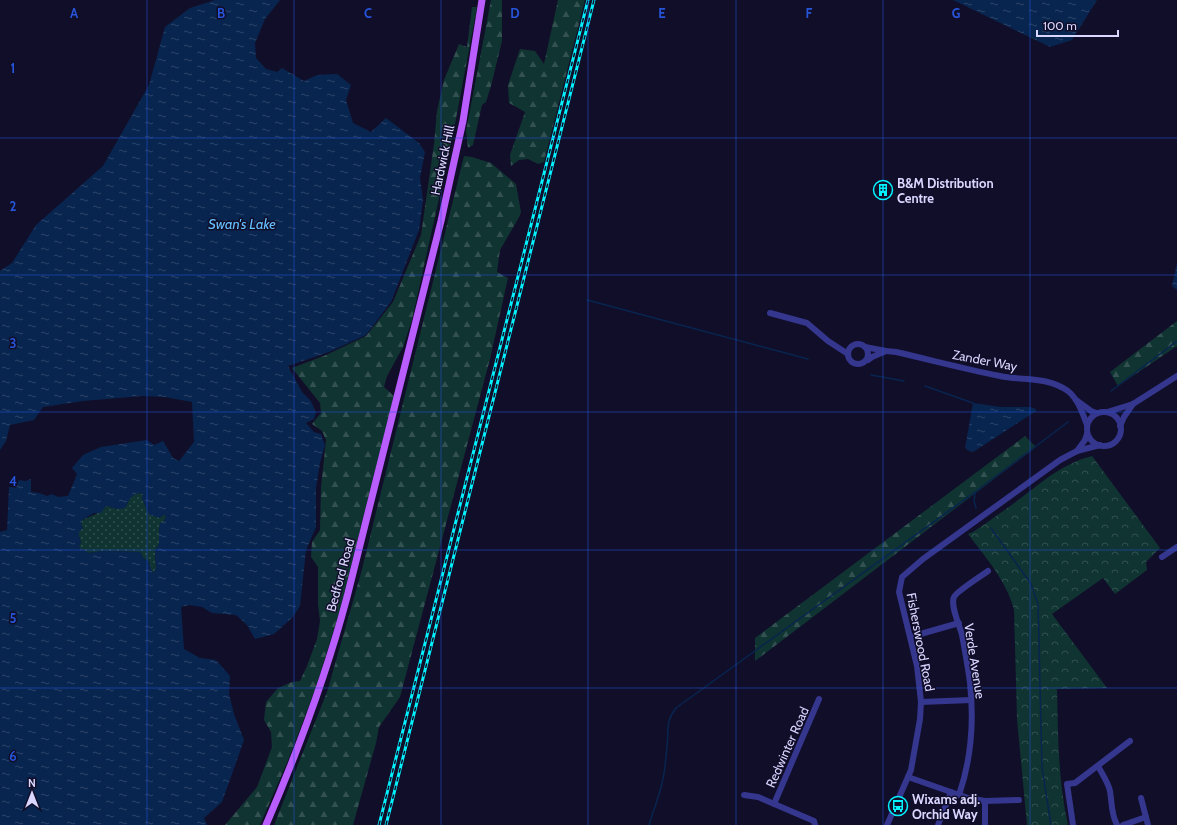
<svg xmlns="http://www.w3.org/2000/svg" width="1177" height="825" viewBox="0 0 1177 825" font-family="Cabin,sans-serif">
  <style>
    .grass { fill: url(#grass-dots) }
    .forest { fill: url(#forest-firs) }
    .park { fill: url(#park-crowns) }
    .water { fill: url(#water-ripples); fill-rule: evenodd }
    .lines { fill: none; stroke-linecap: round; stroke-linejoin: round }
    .stream { stroke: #08254f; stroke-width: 1.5 }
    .minor { stroke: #35368d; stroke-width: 6 }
    .major { stroke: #ba5dff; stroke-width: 7 }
    .rail-casing { stroke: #02f3ff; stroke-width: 3 }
    .rail { stroke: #110e2a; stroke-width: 1.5; stroke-dasharray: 4.5; stroke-linecap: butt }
    .grid { fill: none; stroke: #2655da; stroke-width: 1; stroke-opacity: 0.55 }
    .labels { text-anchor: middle; stroke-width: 3; stroke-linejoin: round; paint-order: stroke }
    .street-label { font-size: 13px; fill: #d9d6ff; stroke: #110e2a }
    .poi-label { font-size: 13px; font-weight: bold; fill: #d9d6ff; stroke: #110e2a; text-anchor: start }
    .water-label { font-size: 14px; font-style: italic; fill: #64c0ff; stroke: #110e2a }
    .grid-label { font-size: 13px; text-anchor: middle; font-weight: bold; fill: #2655da; stroke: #110e2a; stroke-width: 3; stroke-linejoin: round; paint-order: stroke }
  </style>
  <defs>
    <pattern id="grass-dots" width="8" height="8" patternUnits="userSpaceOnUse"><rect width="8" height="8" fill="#103431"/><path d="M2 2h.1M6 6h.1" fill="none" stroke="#325150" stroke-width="1.8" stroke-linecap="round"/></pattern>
    <pattern id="forest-firs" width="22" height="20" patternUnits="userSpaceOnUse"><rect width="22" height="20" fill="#103431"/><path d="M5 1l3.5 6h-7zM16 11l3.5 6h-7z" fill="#325150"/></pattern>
    <pattern id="park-crowns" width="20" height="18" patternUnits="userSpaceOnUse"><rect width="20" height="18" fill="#103431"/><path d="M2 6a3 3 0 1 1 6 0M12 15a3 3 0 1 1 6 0" fill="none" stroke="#325150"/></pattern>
    <pattern id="water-ripples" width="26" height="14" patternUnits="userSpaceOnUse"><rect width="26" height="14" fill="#08254f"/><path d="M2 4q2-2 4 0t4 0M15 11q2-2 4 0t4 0" fill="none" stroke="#2b4469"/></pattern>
  </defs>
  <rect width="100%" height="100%" fill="#110e2a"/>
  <path class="grass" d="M139,493L143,494L142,498L148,512L161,517L163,515H166L164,522L160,524L159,533V544L155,551L156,569L153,573L151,569L149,561L144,559L140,552L103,551L89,553L80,548L79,546L81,542L79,536V531L83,528L81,525L82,520L98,513L106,506L118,509L127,505C128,498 133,494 139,493Z"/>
  <g class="forest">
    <path d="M491,0H502V41L491,86L486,102L482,105L473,145L468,148L466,131Z"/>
    <path d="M558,0H585L544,162L538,164L528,159L519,160L511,166L510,155L525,112L509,103L508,85L520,49L535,51L544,64Z"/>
    <path d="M472,7H477L452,140L412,320L403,347L387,376L384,387L394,396L340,610L316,687L289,758L260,825H225L257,787L272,747L271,732L264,720L266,702L278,688L292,682L300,681L307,666L317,639L320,621L318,604V567L311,557L312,542L320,530L321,487L326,440L322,431L312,424L321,413L320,403L292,368L326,355L366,336L393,302L421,235L434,144L437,111L444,80L459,44L467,47Z"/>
    <path d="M464,156L472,157L491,163L516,184L521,212L518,219L500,250L497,272L508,278L490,359L400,697L379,727L376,743L353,825H274L327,692L361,573Z"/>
    <path d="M1177,321V346L1118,386L1110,372Z"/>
    <path d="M1025,436L1036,447L755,661V638Z"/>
  </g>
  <path class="park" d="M1092,456L1160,548L1146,562L1147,570L1115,594L1103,578L1052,614L1107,688L1057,689C1058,734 1058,781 1068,825H1027L1017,719L1014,610C1007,581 985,557 968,534L973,532C989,521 1005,510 1021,498C1043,481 1064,463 1092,456Z"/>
  <g class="water">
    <path d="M215,0H280L265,19L255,43L256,58L266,69L277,72L282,68L304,81L317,75L337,74L351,85L346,100L353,123L371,132L386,118L419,143L425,152L420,178L423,200L419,230L391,302L366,335L329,352L288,366L302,392L311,401L316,413L314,419L306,423L314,432L321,434L325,445L320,463L316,488V527L306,550L300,606L292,618L274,634L255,639L247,625L236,615L212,613L202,607L189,605L181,607L184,649L200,658L216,660L230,676L229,694L234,714L244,740L222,802L204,818L207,825H0V532L7,530L9,487H16L19,480L26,481L31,479V492L39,493L47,496L52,494L58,497L68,496L77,474L72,468L83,455L101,447L147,440L154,445L163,441L173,458L179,461L194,442L192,402L165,397L142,396L83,401L43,407L34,420L10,425L6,441L0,450V271L12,263L36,225L103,166L149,85L165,27L190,8ZM139,493L143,494L142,498L149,515L160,518L163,515H166L164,522L160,523L159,533V544L155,551L156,569L153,573L151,569L149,561L144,559L140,552L103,551L89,553L80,548L79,546L81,542L79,536V532L83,528L81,525L82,520L94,513H101L106,506L118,509L125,508C129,501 130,495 139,493Z"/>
    <path d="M953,0H1097L1072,40L1050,47Z"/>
    <path d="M1177,263V290L1172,286Z"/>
    <path d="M973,403L1001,407H1030L1036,409V411L973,452L969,451L965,448Z"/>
  </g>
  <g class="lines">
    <g class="stream">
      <path d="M587,300L808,359"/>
      <path d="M871,375L904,381"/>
      <path d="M925,386L973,403"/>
      <path d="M1111,391L1177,341"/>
      <path d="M975,493L974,501L976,508"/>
      <path d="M991,528L1031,584L1038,604L1042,768L1051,825"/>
      <path d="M649,825C653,811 659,797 662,783C665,772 666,758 667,746C669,730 665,722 676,708L975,492L1068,422"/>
    </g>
    <g class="minor">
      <path d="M770,313L807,323L828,341L848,354"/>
      <circle cx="858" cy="354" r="10"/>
      <path d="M865,347L886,351L896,352C931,360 965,369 1000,376C1024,381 1046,376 1068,391C1078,399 1083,414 1087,425"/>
      <path d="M868,360L872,357L886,351"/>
      <path d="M1076,400L1091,411L1097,413"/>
      <path d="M1107,412L1133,404L1177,376"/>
      <circle cx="1104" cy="429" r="17"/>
      <path d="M1120,426L1124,417L1133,404"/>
      <path d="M1077,451L1085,440L1087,434"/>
      <path d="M1162,557L1177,547"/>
      <path d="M910,637L959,623"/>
      <path d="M921,702L971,700"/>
      <path d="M1098,766C1102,774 1108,782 1110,791C1112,803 1111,814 1117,825"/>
      <path d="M908,777L968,798L985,801L1019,800"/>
      <path d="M744,795L758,797L814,821L815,825"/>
      <path d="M959,795C971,760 974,720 970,683C968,667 965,651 962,635C960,626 950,606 954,597C957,591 981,576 988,571"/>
      <path d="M1141,798L1148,825"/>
      <path d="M774,804L819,699"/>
      <path d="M887,825L911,770L920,719L921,702L917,666L899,592L902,577L923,559L1060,460L1077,451L1100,445"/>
      <path d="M938,825L951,792"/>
      <path d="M985,825V801"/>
      <path d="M1073,825L1067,784L1075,783L1130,741"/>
      <path d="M1123,825L1146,817"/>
    </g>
    <path class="major" d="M266,825C298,751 326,676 347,597L441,221L463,121L482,0"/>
    <g class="rail-casing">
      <g id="rail">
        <path d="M379,825L588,0"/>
        <path d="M386,825L594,0"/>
      </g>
    </g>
    <use href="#rail" class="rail"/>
  </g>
  <path class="grid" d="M147,0V825M294,0V825M441,0V825M588,0V825M736,0V825M883,0V825M1030,0V825M0,138H1177M0,275H1177M0,412H1177M0,550H1177M0,688H1177"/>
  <defs>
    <g id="building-ring" transform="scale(1)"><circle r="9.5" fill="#110e2a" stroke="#02f3ff" stroke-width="1.5"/><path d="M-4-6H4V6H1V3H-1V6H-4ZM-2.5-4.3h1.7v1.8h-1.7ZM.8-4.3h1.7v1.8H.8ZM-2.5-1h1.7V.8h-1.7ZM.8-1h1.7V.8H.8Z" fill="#02f3ff"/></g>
    <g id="bus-ring" transform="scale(1)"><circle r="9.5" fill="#110e2a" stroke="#02f3ff" stroke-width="1.5"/><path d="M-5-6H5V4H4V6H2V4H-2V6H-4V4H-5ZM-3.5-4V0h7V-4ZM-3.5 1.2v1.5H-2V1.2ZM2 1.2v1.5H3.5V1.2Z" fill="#02f3ff"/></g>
  </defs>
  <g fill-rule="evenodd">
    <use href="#building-ring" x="883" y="190"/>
    <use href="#bus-ring" x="898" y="806"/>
  </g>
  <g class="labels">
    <g class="street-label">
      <text transform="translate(442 160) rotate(-78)" y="5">Hardwick Hill</text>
      <text transform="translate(985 360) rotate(11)" y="5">Zander Way</text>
      <text transform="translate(340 575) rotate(-75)" y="5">Bedford Road</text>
      <text transform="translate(921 642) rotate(79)" y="5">Fisherswood Road</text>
      <text transform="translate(975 661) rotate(81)" y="5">Verde Avenue</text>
      <text transform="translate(787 747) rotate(-66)" y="5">Redwinter Road</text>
    </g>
    <g class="poi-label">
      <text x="897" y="188">B&amp;M Distribution<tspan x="897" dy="15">Centre</tspan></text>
      <text x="912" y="804">Wixams adj.<tspan x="912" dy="15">Orchid Way</tspan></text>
    </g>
    <g class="water-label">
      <text x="242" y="229">Swan's Lake</text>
    </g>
  </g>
  <g class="grid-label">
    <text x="74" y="18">A</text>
    <text x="221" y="18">B</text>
    <text x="368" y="18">C</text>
    <text x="515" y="18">D</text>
    <text x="662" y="18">E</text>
    <text x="809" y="18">F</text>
    <text x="956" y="18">G</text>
    <text x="13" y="73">1</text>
    <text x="13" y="211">2</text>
    <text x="13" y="348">3</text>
    <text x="13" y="486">4</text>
    <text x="13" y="623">5</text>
    <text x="13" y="761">6</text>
  </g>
  <g transform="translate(32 793)" stroke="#110e2a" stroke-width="3" paint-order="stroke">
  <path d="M0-3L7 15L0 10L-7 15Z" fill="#d9d6ff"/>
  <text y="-6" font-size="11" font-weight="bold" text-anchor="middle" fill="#d9d6ff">N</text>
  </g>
  <path d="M1037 30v6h81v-6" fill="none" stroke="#d9d6ff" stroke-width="2"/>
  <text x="1043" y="30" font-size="12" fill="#d9d6ff" stroke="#110e2a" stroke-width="3" paint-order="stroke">100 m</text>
</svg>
